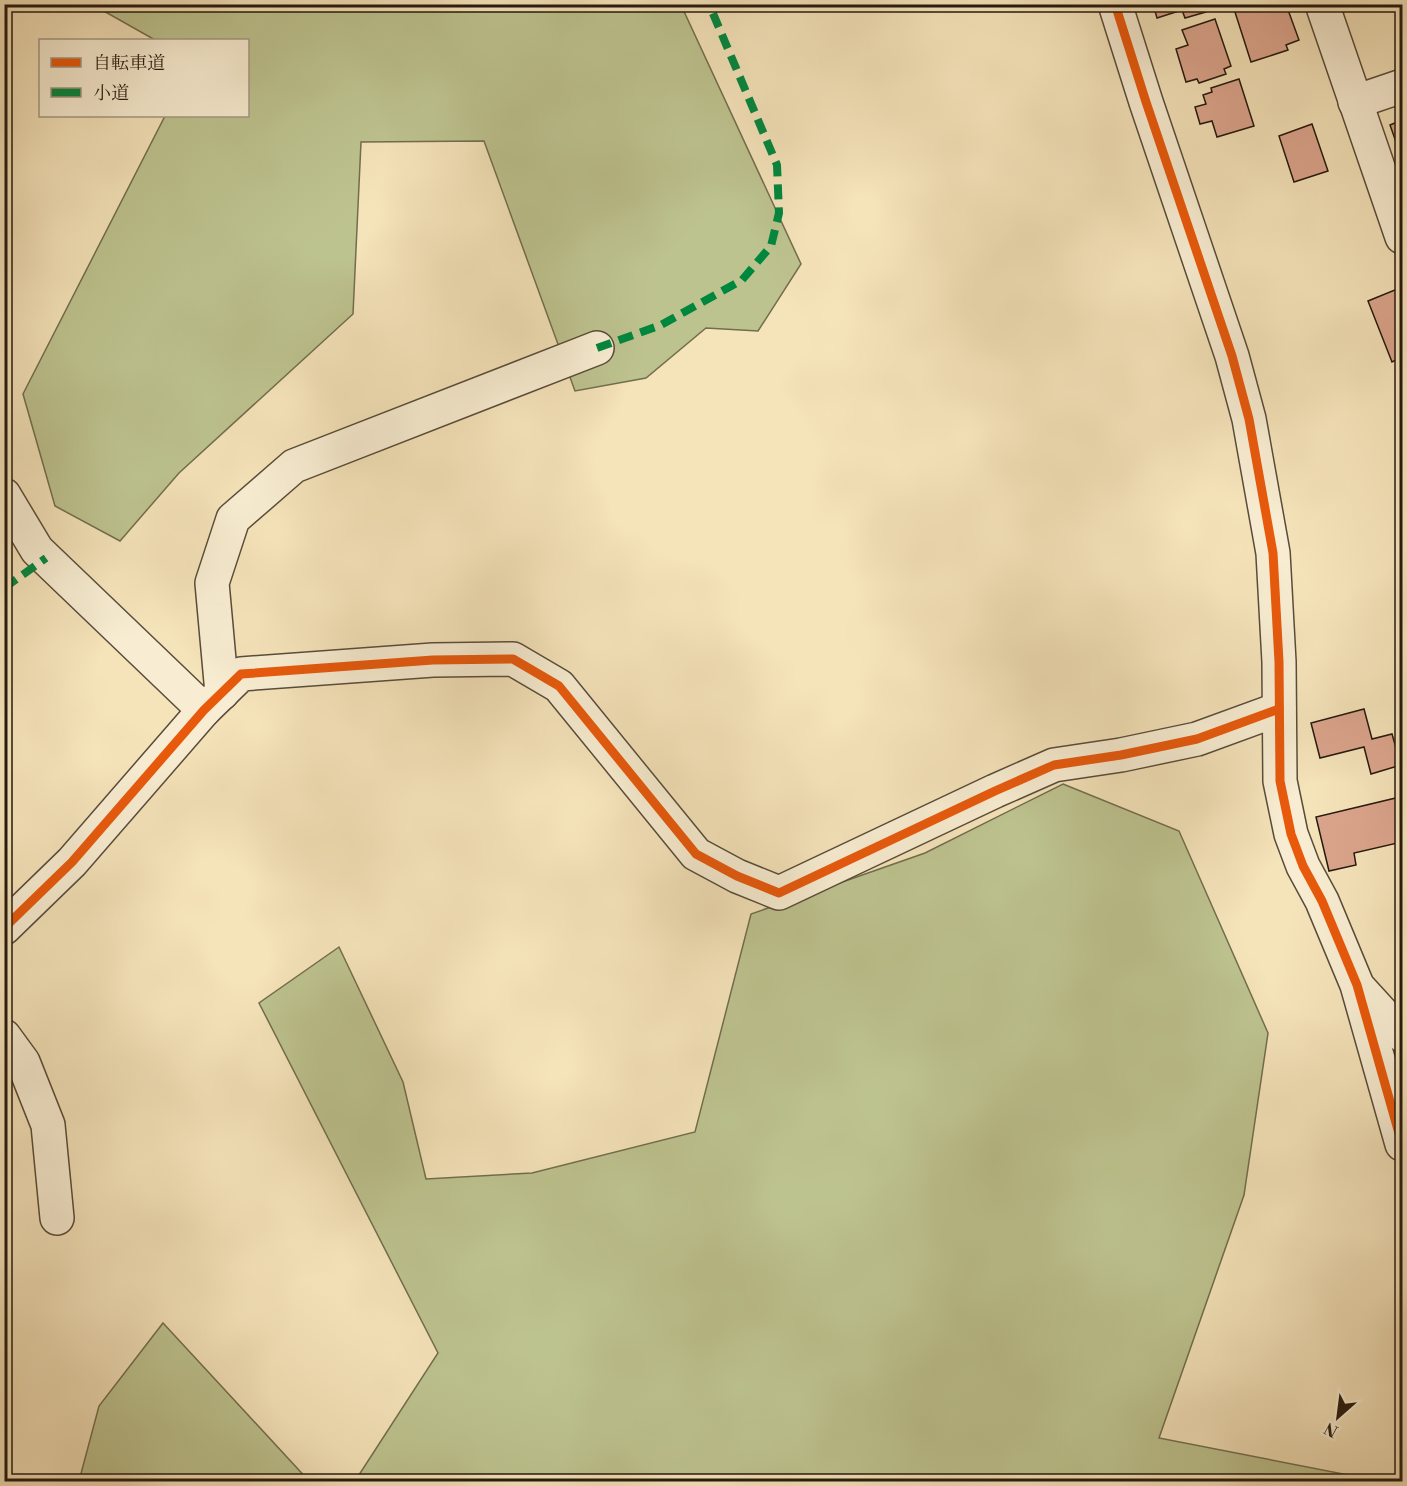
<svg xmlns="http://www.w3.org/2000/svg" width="1407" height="1486" viewBox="0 0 1407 1486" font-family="'Libre Bodoni','Noto Serif JP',serif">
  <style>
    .green { fill: #bdc38f; stroke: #716e4e; stroke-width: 1.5 }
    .building { fill: #dba58d; stroke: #251a0e; stroke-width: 1.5 }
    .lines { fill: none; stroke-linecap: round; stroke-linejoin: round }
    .minor-casing { stroke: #594c39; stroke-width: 36 }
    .minor { stroke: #f8edd2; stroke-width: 33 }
    .quiet { stroke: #00873e; stroke-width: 8; stroke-dasharray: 15 8; stroke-linecap: butt }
    .cycleway-casing { stroke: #f8edd2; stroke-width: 13 }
    .cycleway { stroke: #e8590c; stroke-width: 9 }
  </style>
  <rect width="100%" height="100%" fill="#f5e3ba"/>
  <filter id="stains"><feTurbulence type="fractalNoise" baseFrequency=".00333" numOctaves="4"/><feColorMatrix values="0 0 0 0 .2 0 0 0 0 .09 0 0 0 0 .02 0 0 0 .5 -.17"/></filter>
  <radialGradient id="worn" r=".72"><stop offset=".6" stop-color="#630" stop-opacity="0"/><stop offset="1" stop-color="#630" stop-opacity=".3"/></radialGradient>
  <g class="green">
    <path d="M93,5H681L801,264L758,331L706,328L646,378L575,391L484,141L361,142L353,314L179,473L120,541L55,506L23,394L165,116H248V40H155Z"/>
    <path d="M1063,784L1179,831L1268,1033L1244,1195L1159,1438L1379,1481H355L438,1353L259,1003L339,947L403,1082L426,1179L532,1173L695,1132L751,914L925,853Z"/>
    <path d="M163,1323L309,1481H79L99,1406Z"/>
  </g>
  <g class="building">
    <path d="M1153,4H1204L1206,12L1185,18L1182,10L1157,18Z"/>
    <path d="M1249,4H1278L1280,9L1287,7L1299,40L1286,45L1288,50L1251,62L1234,9Z"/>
    <path d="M1341,4H1368L1343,12Z"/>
    <path d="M1215,19L1231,66L1224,69L1226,74L1199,83L1197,79L1186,82L1176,49L1188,45L1182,30Z"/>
    <path d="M1239,79L1254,126L1217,137L1212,121L1200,124L1195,107L1206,104L1203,95L1212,92L1211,88Z"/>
    <path d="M1402,120V159L1390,125Z"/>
    <path d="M1312,124L1328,171L1294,182L1279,136Z"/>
    <path d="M1402,287V357L1392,362L1368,301Z"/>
    <path d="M1364,709L1372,739L1392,734L1401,765L1371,774L1364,747L1320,758L1311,723Z"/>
    <path d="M1400,797L1402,807V842L1354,853L1356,865L1329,871L1316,817Z"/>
  </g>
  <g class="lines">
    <g class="minor-casing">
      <g id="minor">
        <path d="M1115,4L1146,102L1232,356L1249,419L1273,553L1279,662L1280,781L1291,834L1303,866L1322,901L1357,985L1402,1144"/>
        <path d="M1322,4L1402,237"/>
        <path d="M1355,102L1402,86"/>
        <path d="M4,495L37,550L204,710"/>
        <path d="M222,693L212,583L233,519L294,466L597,348"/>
        <path d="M4,928L72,862L204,710L241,674L433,660L513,659L559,686L696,854L737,876L779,893L995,791L1054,765L1121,755L1197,739L1279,709"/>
        <path d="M1361,990L1402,1035"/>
        <path d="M4,1036L23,1062L48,1125L57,1218"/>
      </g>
    </g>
    <use href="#minor" class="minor"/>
    <g class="quiet">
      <path d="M597,348L661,325L742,280L771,246L779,213L777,165L709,4"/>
      <path d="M4,588L46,558"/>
    </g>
    <g class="cycleway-casing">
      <g id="cycleway">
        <path d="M1115,4L1146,102L1232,356L1249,419L1273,553L1279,662L1280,781L1291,834L1303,866L1322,901L1357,985L1402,1144"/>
        <path d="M4,928L72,862L204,710L241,674L433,660L513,659L559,686L696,854L737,876L779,893L995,791L1054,765L1121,755L1197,739L1279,709"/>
      </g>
    </g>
    <use href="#cycleway" class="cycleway"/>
  </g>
  <rect width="1407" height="1486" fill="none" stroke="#f5e3ba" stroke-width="24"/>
  <rect x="6" y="6" width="1395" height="1474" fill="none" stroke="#251a0e" stroke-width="3"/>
  <rect x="12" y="12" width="1383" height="1462" fill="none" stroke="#251a0e" stroke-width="1.5"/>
  <rect x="39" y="39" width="210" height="78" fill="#f8edd2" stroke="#a49984" stroke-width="1.5"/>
  <rect x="51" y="58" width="30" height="9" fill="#e8590c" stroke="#a49984" stroke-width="1.5"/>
  <text x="93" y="69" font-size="18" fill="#251a0e">自転車道</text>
  <rect x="51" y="88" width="30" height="9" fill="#00873e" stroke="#a49984" stroke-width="1.5"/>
  <text x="93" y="99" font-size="18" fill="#251a0e">小道</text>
  <g transform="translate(1338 1417) rotate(208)" stroke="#f8edd2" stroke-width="4.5" paint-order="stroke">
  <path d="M0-4.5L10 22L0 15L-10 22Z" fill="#251a0e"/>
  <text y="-9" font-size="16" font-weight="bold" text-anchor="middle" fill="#251a0e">N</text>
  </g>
  <rect width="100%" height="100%" filter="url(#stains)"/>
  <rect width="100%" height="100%" fill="url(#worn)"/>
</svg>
